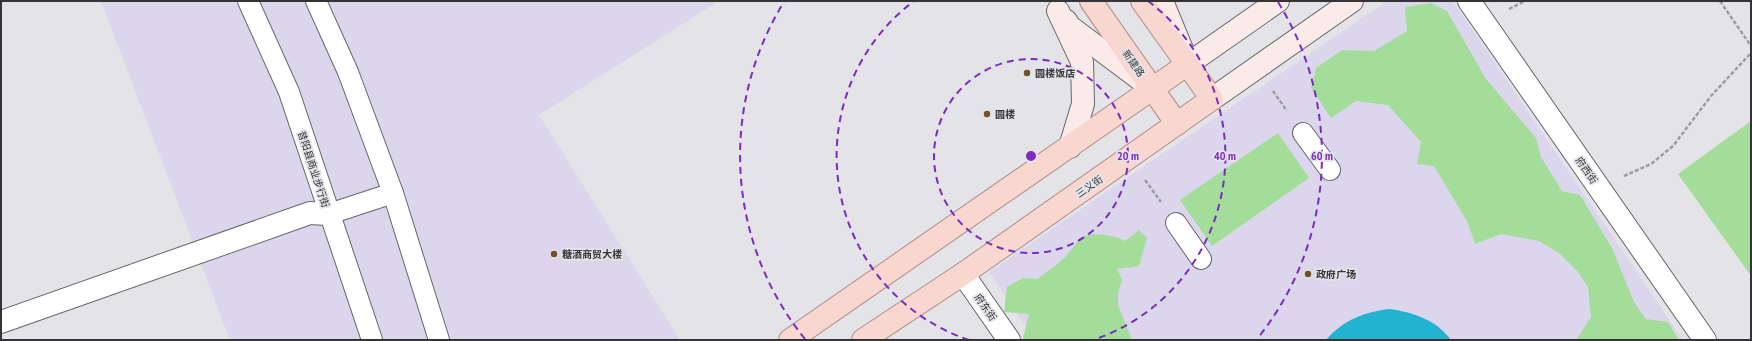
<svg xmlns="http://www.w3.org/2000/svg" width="1752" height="341" viewBox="0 0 1752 341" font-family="'PT Sans Narrow','Noto Sans SC',sans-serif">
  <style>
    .commercial { fill: #dbd6ec }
    .green { fill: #a4dd9a }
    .water { fill: #21b4d1 }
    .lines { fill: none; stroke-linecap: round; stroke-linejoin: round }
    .pedestrian-casing { stroke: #66666b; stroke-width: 22 }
    .minor-casing { stroke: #66666b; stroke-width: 24 }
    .tertiary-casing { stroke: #66666b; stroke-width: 24 }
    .secondary-casing { stroke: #66666b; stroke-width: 24 }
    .primary-casing { stroke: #b08d87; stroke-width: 24 }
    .path { stroke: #9d9da1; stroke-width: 2.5; stroke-dasharray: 4 2; stroke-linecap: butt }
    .pedestrian { stroke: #fff; stroke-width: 20 }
    .minor { stroke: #fff; stroke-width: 22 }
    .tertiary { stroke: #fff; stroke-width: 22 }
    .secondary { stroke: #fbebe8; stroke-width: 22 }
    .primary { stroke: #f8d7d1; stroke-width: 22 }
    .ring { fill: none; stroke: #7b2cbf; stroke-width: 2; stroke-dasharray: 7 5 }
    .poi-dot { fill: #725128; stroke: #e3e3e8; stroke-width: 1.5 }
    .labels { text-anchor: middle; stroke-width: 3.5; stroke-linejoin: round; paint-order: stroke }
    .street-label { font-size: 10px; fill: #343436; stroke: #e3e3e8 }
    .poi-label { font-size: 10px; font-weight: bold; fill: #343436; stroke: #e3e3e8; text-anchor: start }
    .centre { fill: #7b2cbf; stroke: #e3e3e8; stroke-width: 2 }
    .ring-label { font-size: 12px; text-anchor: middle; font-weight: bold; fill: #7b2cbf; stroke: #e3e3e8; stroke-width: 3.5; stroke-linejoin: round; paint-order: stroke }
  </style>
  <rect width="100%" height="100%" fill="#e3e3e8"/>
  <g class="commercial">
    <path d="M101,1H712L714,4L539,115L680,340H230Z"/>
    <path d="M1387,1H1453L1683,340H1035L989,272Z"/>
  </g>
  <g class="green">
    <path d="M1431,3L1447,11L1486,79L1536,138L1541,157L1562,191L1580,195L1612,248L1634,302L1646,319L1668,322L1679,340H1576L1591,317L1588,287L1578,272L1559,253L1539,241L1501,234L1475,244L1468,223L1434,166L1417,164L1421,142L1388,105L1356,101L1331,118L1311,88L1316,68L1342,50L1374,51L1407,31L1405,7Z"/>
    <path d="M1751,121V276L1678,174Z"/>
    <path d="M1278,133L1309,178L1212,246L1180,200Z"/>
    <path d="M1139,230L1147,238L1139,266L1117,269L1122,280L1118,293V305L1132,340H1024L1023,338L1029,314L1004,312L1007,287L1023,278L1037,279C1046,272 1056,266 1064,258C1071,252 1076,240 1086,236C1096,232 1116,236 1125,241Z"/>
  </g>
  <path class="water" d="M1390,309C1414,313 1435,319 1451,340H1326C1343,320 1364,312 1390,309Z"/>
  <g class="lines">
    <g class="pedestrian-casing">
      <g id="pedestrian">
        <path d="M248,1L289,92L372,340"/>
        <path d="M316,1L348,72L393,193L439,340"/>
        <path d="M1303,133L1330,170"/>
        <path d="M329,214L393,193"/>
        <path d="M1176,223L1201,259"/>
      </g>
    </g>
    <g class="minor-casing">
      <path id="minor" d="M1,322L310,213L329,214"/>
    </g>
    <g class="tertiary-casing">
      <g id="tertiary">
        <path d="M1469,1L1705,340"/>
        <path d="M963,274L1009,340"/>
      </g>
    </g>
    <g class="secondary-casing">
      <g id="secondary">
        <path d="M1162,1L1188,64L1278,1"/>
        <path d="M1058,11L1082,62L1083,104L1070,147"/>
        <path d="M1066,21L1069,26L1149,86"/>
        <path d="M1212,99L1352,1"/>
      </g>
    </g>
    <g class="primary-casing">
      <g id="primary">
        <path d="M1091,1L1177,124"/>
        <path d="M790,340L1188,64"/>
        <path d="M863,340L963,274L1212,99L1142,1"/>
      </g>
    </g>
    <g class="path">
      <path d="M1720,1L1751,46"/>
      <path d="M1509,9L1525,1"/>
      <path d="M1273,91L1287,111"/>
      <path d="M1624,176L1651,164L1673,146L1711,96L1751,53"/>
      <path d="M1145,180L1161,202"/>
    </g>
    <use href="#pedestrian" class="pedestrian"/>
    <use href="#minor" class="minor"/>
    <use href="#tertiary" class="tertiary"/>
    <use href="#secondary" class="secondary"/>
    <use href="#primary" class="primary"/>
  </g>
  <g class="ring">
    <circle cx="1031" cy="156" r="97"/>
    <path d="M969 340A194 194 0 0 1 914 1M1148 1A194 194 0 0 1 1093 340"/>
    <path d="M805 339A291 291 0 0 1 784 2M1278 2A291 291 0 0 1 1257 339"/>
  </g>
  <g class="poi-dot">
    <circle cx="1027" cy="73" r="4"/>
    <circle cx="987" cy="114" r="4"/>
    <circle cx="554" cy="254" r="4"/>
    <circle cx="1308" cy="274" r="4"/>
  </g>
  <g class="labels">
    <g class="street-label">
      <text transform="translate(1134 63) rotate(55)" y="4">新建路</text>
      <text transform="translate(314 169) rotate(72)" y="4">昔阳县商业步行街</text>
      <text transform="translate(1587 170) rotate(55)" y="4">府西街</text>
      <text transform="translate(1089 186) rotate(-35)" y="4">三义街</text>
      <text transform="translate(986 307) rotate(55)" y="4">府东街</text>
    </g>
    <g class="poi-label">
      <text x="1035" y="77">圆楼饭店</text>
      <text x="995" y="118">圆楼</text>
      <text x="562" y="258">糖酒商贸大楼</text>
      <text x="1316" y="278">政府广场</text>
    </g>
  </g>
  <circle cx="1031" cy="156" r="6" class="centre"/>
  <g class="ring-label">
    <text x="1128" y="160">20 m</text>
    <text x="1225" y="160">40 m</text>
    <text x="1322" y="160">60 m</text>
  </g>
  <rect width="1752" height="341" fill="none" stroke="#343436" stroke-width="4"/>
</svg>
